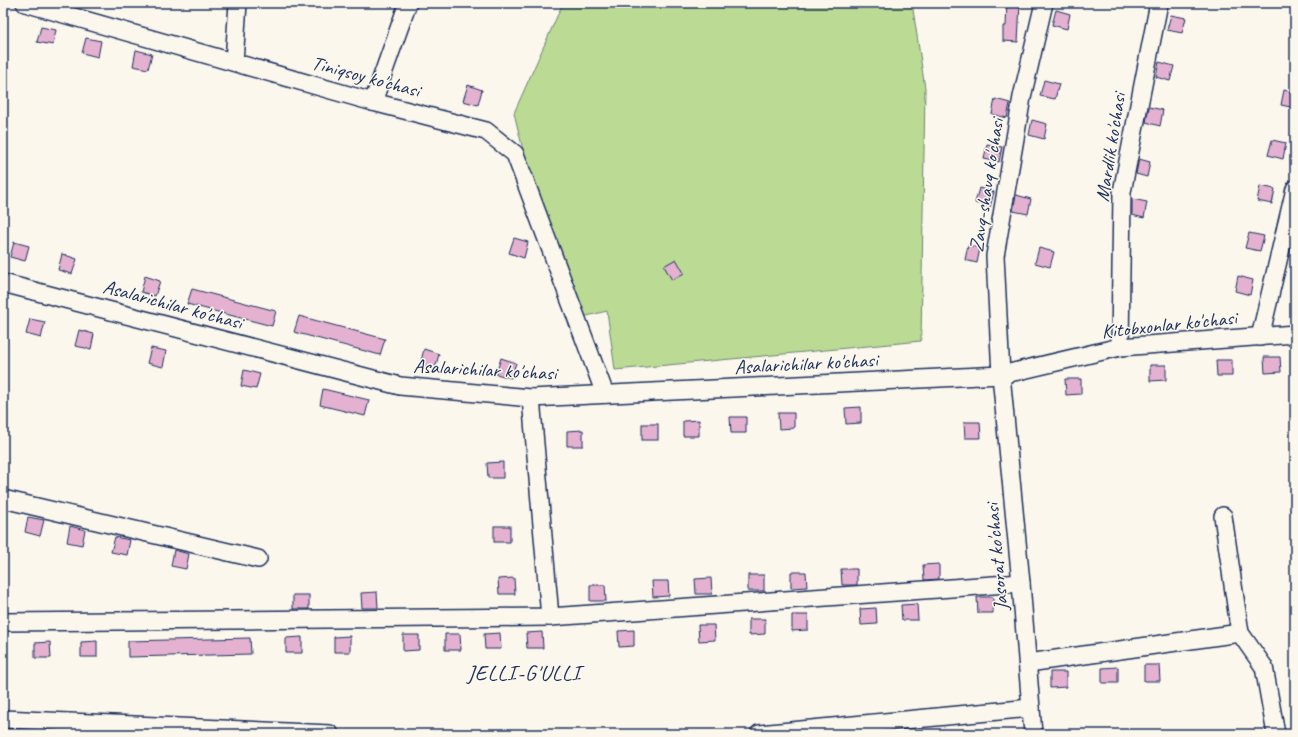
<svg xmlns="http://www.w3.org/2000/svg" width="1298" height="737" viewBox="0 0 1298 737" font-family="Caveat,sans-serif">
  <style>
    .green { fill: #bbda93; stroke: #6b8478 }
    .building { fill: #e4b2d0; stroke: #1b2f5e }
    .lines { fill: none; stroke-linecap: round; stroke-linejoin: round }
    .minor-casing { stroke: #1b2f5e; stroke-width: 20 }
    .minor { stroke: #fbf7ec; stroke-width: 17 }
    .labels { text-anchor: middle; stroke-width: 3; stroke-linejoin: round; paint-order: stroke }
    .street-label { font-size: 20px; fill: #1b2f5e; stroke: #fbf7ec }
    .quarter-label { font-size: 22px; letter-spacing: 1px; fill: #1b2f5e; stroke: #fbf7ec }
  </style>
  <rect width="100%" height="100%" fill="#fbf7ec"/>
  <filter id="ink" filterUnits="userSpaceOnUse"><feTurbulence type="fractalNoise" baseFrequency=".025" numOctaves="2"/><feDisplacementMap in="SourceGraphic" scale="8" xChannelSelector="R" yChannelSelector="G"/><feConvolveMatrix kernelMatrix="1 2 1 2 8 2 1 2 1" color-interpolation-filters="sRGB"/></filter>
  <g filter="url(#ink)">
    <path class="green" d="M563,3H912L925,88L921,341L615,370L607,311L583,317L537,207L514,113Z"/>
    <g class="building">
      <path d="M1007,3H1020L1018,42L1003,41V26H1006Z"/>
      <path d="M1056,10L1070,14L1067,29L1052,25Z"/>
      <path d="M1171,15L1186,18L1182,33L1167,30Z"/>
      <path d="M41,27L56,30L53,45L37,42Z"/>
      <path d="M86,38L101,41L98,57L82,53Z"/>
      <path d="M136,50L152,54L148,69L133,66Z"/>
      <path d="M1159,62L1174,66L1170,81L1156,77Z"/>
      <path d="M1044,80L1059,84L1055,99L1040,96Z"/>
      <path d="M468,85L482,90L478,105L463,101Z"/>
      <path d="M1284,90L1295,93V108L1281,105Z"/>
      <path d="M995,99L1010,103L1007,118L992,114Z"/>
      <path d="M1149,107L1163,110L1160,126L1146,122Z"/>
      <path d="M1032,120L1047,124L1044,139L1029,135Z"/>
      <path d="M1272,140L1286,143L1283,159L1268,155Z"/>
      <path d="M987,144L1002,147L999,162L984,159Z"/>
      <path d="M1139,159L1150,162L1147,177L1136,174Z"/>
      <path d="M1260,186L1275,189L1272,204L1257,201Z"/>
      <path d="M979,188L994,192L990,207L975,203Z"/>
      <path d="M1016,195L1031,199L1028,214L1013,211Z"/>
      <path d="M1132,199L1147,202L1144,218L1132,215Z"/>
      <path d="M1249,233L1264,236L1260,251L1245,248Z"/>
      <path d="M514,238L528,242L524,258L509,253Z"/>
      <path d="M14,242L29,246L25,261L10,257Z"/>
      <path d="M968,245L980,248L977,263L965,260Z"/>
      <path d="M1039,248L1054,252L1050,267L1035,263Z"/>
      <path d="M62,254L77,259L72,274L58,270Z"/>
      <path d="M676,259L684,273L672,280L664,266Z"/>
      <path d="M145,276L160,281L155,296L141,292Z"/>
      <path d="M1238,276L1253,280L1250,295L1235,291Z"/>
      <path d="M192,289L276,311L272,326L187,304Z"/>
      <path d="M299,316L385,339L380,355L294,332Z"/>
      <path d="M30,319L45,322L41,338L26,334Z"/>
      <path d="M79,330L94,334L91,349L75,346Z"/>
      <path d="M151,348L166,351L163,367L147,363Z"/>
      <path d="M424,349L439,354L435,369L420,365Z"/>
      <path d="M1264,357H1280L1281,372L1265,373Z"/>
      <path d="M501,358L516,363L511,378L496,374Z"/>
      <path d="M1216,360H1232V376H1217Z"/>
      <path d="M1150,365H1166V380L1150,381Z"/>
      <path d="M244,370L260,374L256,389L241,386Z"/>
      <path d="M1065,379H1081V394L1066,395Z"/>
      <path d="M323,389L369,400L365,416L320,405Z"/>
      <path d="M861,407V423L846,424L845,408Z"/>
      <path d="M778,413H794V428L779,429Z"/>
      <path d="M730,417H746V433H731Z"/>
      <path d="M699,420V436H683V421Z"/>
      <path d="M964,422H980L981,438H965Z"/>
      <rect x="642" y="424" width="16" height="16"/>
      <path d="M583,430V446H567V431Z"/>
      <path d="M503,462V478H488L487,463Z"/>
      <path d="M28,517L44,520L40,536L25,532Z"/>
      <path d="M70,526L85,530L82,545L67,542Z"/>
      <rect x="494" y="526" width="16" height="16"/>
      <path d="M115,537L130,540L127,555L111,552Z"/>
      <path d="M174,550L189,554L186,569L171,566Z"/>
      <path d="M939,564V579L924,580L923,565Z"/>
      <path d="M841,569H857V585H842Z"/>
      <path d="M791,572H806L807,587L791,588Z"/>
      <rect x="748" y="575" width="16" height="16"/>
      <path d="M514,578L515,594H499L498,579Z"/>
      <path d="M711,578L712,594H696L695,579Z"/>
      <path d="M652,581H668L669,596L653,597Z"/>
      <path d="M590,585H605L606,601H590Z"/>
      <path d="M377,592L378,608H362L361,593Z"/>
      <rect x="293" y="595" width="16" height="14"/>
      <path d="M977,597H993V613H978Z"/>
      <path d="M917,604L918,620H902L901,605Z"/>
      <path d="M876,608L877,624L861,625L860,609Z"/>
      <path d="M792,615H808V630L792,631Z"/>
      <path d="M749,619H765V634L749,635Z"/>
      <path d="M698,625H714L715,640L699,641Z"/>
      <path d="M634,630V646L619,647L618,631Z"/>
      <path d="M542,632L543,648H527L526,633Z"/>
      <path d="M500,633L501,649H485L484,634Z"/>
      <path d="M445,634H460L461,650H445Z"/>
      <path d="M403,635H419V650L403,651Z"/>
      <path d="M350,636V652H334V637Z"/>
      <path d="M302,637V653H286V638Z"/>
      <path d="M250,638L251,654L128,657V641Z"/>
      <path d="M97,641V657H81V642Z"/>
      <path d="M50,642L51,658H35V643Z"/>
      <path d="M1144,665H1159L1160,681H1144Z"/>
      <path d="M1118,667V683H1102V668Z"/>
      <path d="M1050,672H1066V687L1050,688Z"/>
    </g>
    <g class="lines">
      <g class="minor-casing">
        <g id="minor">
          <path d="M25,3L373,102L486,131L515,154L605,394"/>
          <path d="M234,62L238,3"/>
          <path d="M373,102L408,3"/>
          <path d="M3,283L400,386L531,398L1001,375L1120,347L1295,334"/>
          <path d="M1260,337L1295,189"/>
          <path d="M1120,347L1122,192L1159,3"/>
          <path d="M531,398L550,617"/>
          <path d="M3,499L258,559"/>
          <path d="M1223,516L1240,633L1264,667L1276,734"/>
          <path d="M3,622L550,617L1021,583"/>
          <path d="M1028,663L1240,633"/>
          <path d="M3,719L330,734"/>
          <path d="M759,734L1031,708"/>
          <path d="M1033,734L1021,583L1001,375L995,256L1022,97L1044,3"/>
        </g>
      </g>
      <use href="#minor" class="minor"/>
    </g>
  </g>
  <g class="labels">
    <g class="street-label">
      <text transform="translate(366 76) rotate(15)" y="7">Tiniqsoy ko'chasi</text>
      <text transform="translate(1110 147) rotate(-81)" y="7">Mardlik ko'chasi</text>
      <text transform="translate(986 185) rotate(-81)" y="7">Zavq-shavq ko'chasi</text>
      <text transform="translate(173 304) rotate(15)" y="7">Asalarichilar ko'chasi</text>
      <text transform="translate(1169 324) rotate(-6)" y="7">Kitobxonlar ko'chasi</text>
      <text transform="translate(806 363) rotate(-3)" y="7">Asalarichilar ko'chasi</text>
      <text transform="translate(485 369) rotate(3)" y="7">Asalarichilar ko'chasi</text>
      <text transform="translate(996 557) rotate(-95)" y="7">Jasorat ko'chasi</text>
    </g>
    <g class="quarter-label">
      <text x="524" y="680">JELLI-G'ULLI</text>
    </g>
  </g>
  <rect width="1298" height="737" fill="none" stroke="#fbf7ec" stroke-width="16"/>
  <rect x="8" y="8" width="1282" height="721" fill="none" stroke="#1b2f5e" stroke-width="1.5" filter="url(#ink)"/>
</svg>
